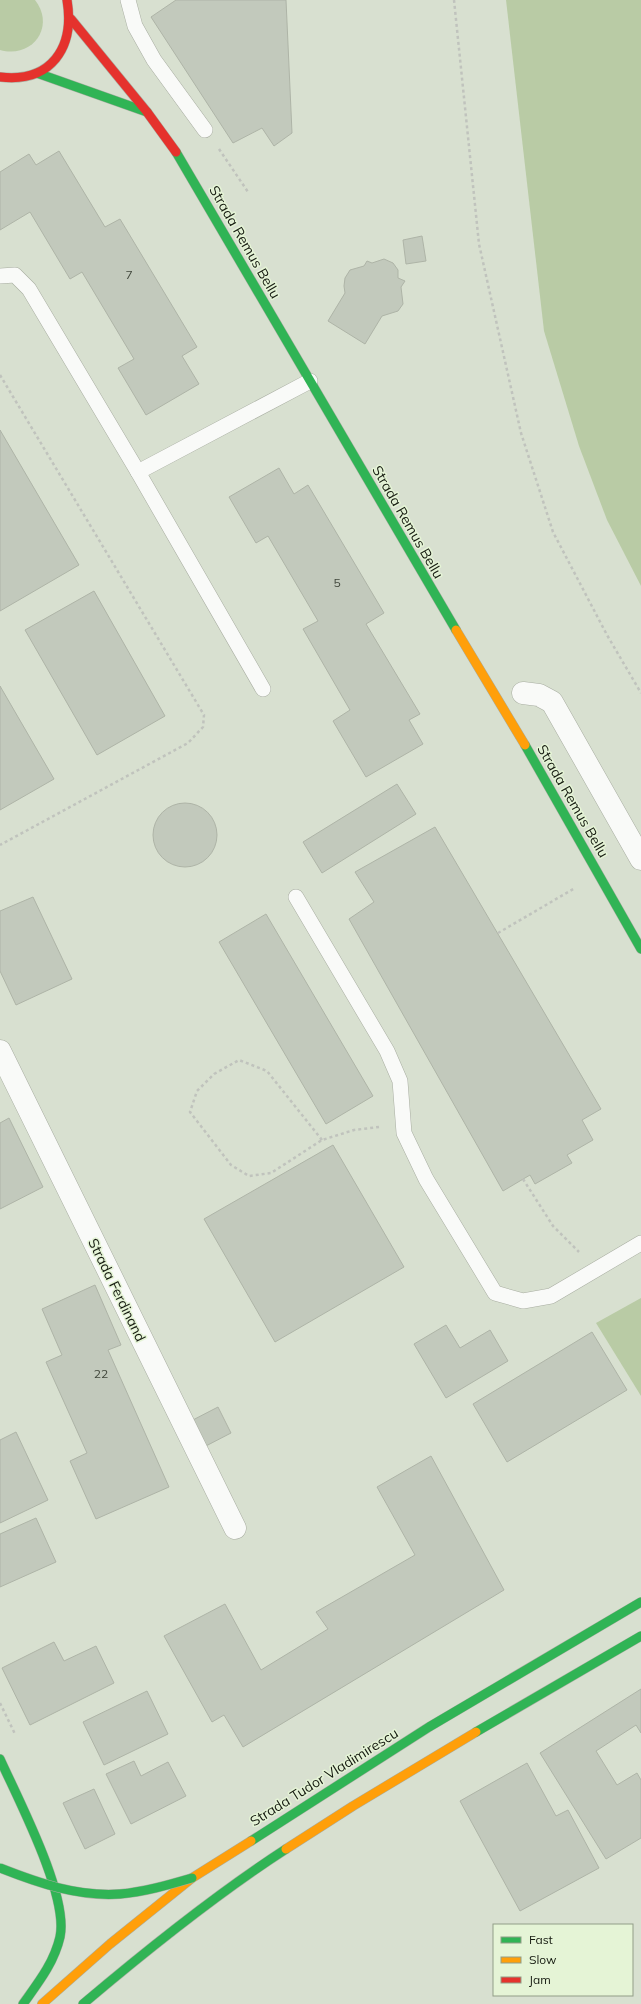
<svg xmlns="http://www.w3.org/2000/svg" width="641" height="2004" viewBox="0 0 641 2004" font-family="Mulish,sans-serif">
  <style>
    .green { fill: #b9cba5 }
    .building { fill: #c2c9bc; stroke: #aeb4a7 }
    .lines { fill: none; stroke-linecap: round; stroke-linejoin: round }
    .lane-casing { stroke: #a8ada1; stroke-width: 16 }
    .street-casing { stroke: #a8ada1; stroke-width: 23 }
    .fast-casing { stroke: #a8ada1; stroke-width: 10 }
    .slow-casing { stroke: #a8ada1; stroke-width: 10 }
    .jam-casing { stroke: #a8ada1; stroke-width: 10 }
    .path { stroke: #c0c3bd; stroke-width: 2.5; stroke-dasharray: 3 3; stroke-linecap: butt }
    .lane { stroke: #f9faf8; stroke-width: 15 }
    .street { stroke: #f9faf8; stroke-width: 22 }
    .fast { stroke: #30b455; stroke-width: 9 }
    .slow { stroke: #ff9f0a; stroke-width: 9 }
    .jam { stroke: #e5322d; stroke-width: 9 }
    .fast-bridge-casing { stroke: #a8ada1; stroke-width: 10; stroke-linecap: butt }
    .fast-bridge { stroke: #30b455; stroke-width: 9 }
    .labels { text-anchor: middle; stroke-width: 3; stroke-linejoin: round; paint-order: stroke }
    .number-label { font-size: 12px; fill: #41473c }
    .street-label { font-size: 14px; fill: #151a10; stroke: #e5f4d6 }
  </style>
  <rect width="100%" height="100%" fill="#d8e0d0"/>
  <g class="green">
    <path d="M0,0H35C56,27 32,59 0,50Z"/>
    <path d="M506,0H641V586L607,520L579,446L544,331Z"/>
    <path d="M641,1298V1396L596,1323Z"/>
  </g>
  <g class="building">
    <path d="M176,0H286L292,133L274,146L262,128L233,143L151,17Z"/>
    <path d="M59,151L105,227L120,219L197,347L182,356L199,384L146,415L118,368L134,359L82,272L70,279L30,212L0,230V172L29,154L36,165Z"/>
    <path d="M422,236L426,261L406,264L403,240Z"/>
    <path d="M384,259L393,263L398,270V278L405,281L401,287L403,304L398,311L382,316L365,344L328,321L345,293L344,286L345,278L350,270L364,266L367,261L372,263Z"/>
    <path d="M0,430L79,565L0,611Z"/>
    <path d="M279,468L294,494L308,485L384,613L366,624L420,714L409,720L423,744L366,777L333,721L350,710L303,629L318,621L268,536L256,543L229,497Z"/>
    <path d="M94,591L165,716L97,755L25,630Z"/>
    <path d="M0,686L54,779L0,810Z"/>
    <path d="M397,784L416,814L322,873L303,842Z"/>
    <circle cx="185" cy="835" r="32"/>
    <path d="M435,827L601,1109L582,1120L593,1140L567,1155L572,1163L535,1184L530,1175L503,1191L349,919L374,902L355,872Z"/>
    <path d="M33,897L72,979L16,1005L0,971V911Z"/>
    <path d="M266,914L373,1096L326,1124L219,942Z"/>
    <path d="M9,1118L43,1187L0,1209V1123Z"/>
    <path d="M333,1145L404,1267L275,1342L204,1219Z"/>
    <path d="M95,1285L121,1345L108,1350L169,1487L96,1519L70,1461L87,1453L46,1362L62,1355L42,1309Z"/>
    <path d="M446,1325L460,1348L490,1330L508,1361L446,1398L414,1344Z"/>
    <path d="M592,1332L627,1390L507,1462L473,1404Z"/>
    <path d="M218,1407L231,1433L202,1448L189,1422Z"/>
    <path d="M16,1432L48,1500L0,1523V1440Z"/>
    <path d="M431,1456L504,1590L243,1747L224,1715L212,1722L164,1636L225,1604L261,1670L328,1629L316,1612L415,1555L377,1487Z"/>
    <path d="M36,1518L56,1562L0,1587V1534Z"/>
    <path d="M54,1642L64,1661L96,1646L114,1683L30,1725L2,1668Z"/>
    <path d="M641,1689V1733L636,1725L596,1751L617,1785L637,1773L641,1780V1838L606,1859L540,1753Z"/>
    <path d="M147,1691L168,1734L104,1765L83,1722Z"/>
    <path d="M134,1761L141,1776L168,1762L186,1796L131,1824L106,1774Z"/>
    <path d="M527,1763L556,1816L568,1810L599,1868L520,1911L460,1801Z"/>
    <path d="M94,1789L115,1834L85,1849L63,1803Z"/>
  </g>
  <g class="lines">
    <g class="lane-casing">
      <g id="lane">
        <path d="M128,0L135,26L154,60L205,130"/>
        <path d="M0,276L15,275L29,289L138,472L263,689"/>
        <path d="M138,472L310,381"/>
        <path d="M296,897L387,1051L400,1081L404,1133L426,1179L495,1293L523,1301L551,1296L641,1243"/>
      </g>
    </g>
    <g class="street-casing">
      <g id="street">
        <path d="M523,693L539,695L552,702L641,859"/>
        <path d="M0,1051L235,1528"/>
      </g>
    </g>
    <g class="fast-casing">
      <g id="fast">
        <path d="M37,73L147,112"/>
        <path d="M176,152L456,630"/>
        <path d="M525,745L641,949"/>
        <path d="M476,1732L641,1636"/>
        <path d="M0,1759C18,1799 69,1896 60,1937C54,1963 38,1983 23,2004"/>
        <path d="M251,1841L429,1727L641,1602"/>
        <path d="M83,2004C148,1949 215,1895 286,1849"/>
      </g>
    </g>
    <g class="slow-casing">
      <g id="slow">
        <path d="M456,630L525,745"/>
        <path d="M286,1849L353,1806L476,1732"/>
        <path d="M42,2004L110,1944L192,1878L251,1841"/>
      </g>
    </g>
    <g class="jam-casing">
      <g id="jam">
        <path d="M71,19L147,112L176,152"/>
        <path d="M0,77C51,83 75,48 67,0"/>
      </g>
    </g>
    <g class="path">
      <path d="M454,0L479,244L521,433L553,532L607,635L641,693"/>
      <path d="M219,149L248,192"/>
      <path d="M0,375L204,715L203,727L188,743L0,845"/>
      <path d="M498,933L575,888"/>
      <path d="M322,1140L267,1071L239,1060L214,1074L197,1091L190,1112L231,1165L249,1176L271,1173L322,1140L354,1130L379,1127"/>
      <path d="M523,1179L553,1226L579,1252"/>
      <path d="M0,1703L15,1734"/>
    </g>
    <use href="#lane" class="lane"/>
    <use href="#street" class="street"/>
    <use href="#fast" class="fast"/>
    <use href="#slow" class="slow"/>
    <use href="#jam" class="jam"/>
    <g class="fast-bridge-casing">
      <path id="fast-bridge" d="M0,1868C38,1883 78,1897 120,1894C144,1892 168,1885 192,1878"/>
    </g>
    <use href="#fast-bridge" class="fast-bridge"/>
  </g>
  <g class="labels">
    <g class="number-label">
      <text x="129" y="279">7</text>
      <text x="337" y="587">5</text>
      <text x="101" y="1378">22</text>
    </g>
    <g class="street-label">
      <text transform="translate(245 242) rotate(60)" y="5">Strada Remus Bellu</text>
      <text transform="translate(408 522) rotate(60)" y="5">Strada Remus Bellu</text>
      <text transform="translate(573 801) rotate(60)" y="5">Strada Remus Bellu</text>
      <text transform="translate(117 1290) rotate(64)" y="5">Strada Ferdinand</text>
      <text transform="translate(324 1777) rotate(-32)" y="5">Strada Tudor Vladimirescu</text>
    </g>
  </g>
  <rect x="493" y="1924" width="140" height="72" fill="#e5f4d6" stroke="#929d87"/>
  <rect x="501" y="1937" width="20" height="6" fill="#30b455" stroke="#929d87"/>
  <text x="529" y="1944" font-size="12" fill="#151a10">Fast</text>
  <rect x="501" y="1957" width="20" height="6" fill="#ff9f0a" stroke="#929d87"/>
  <text x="529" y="1964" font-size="12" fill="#151a10">Slow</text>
  <rect x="501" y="1977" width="20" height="6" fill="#e5322d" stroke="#929d87"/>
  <text x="529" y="1984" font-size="12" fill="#151a10">Jam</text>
</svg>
